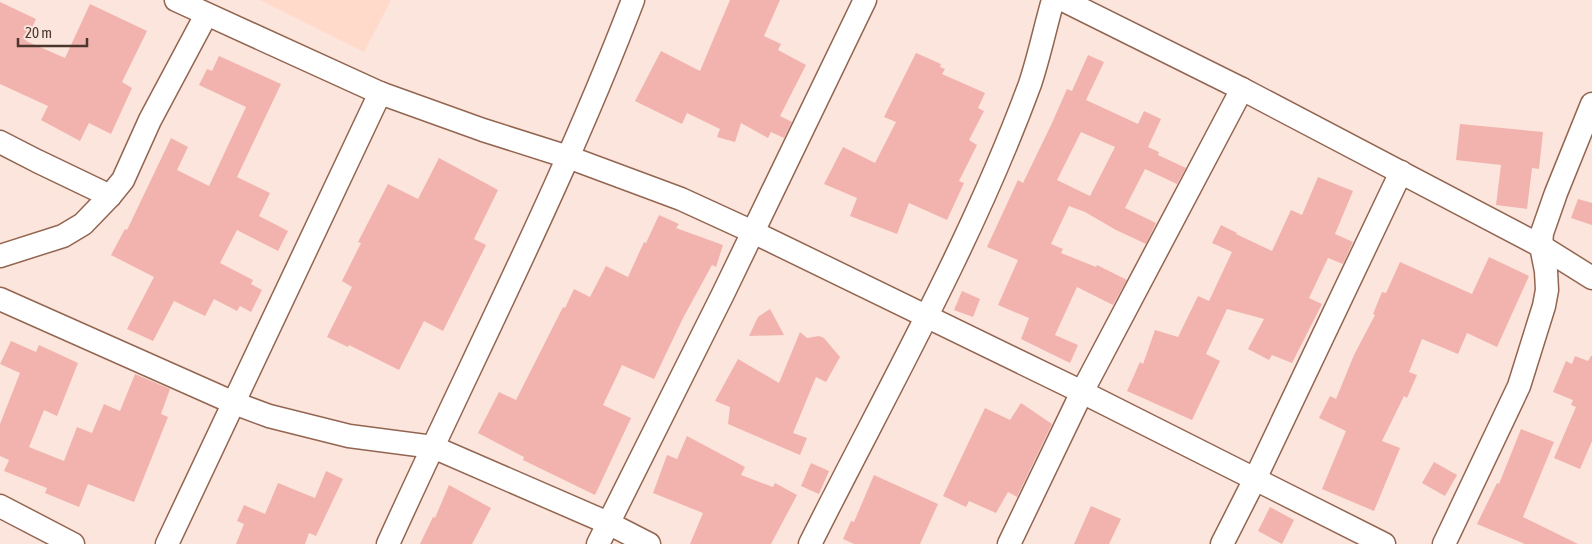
<svg xmlns="http://www.w3.org/2000/svg" width="1592" height="544" viewBox="0 0 1592 544" font-family="'Asap Condensed',sans-serif">
  <style>
    .built { fill: #ffdaca }
    .building { fill: #f2b3ae; fill-rule: evenodd }
    .lines { fill: none; stroke-linecap: round; stroke-linejoin: round }
    .street-casing { stroke: #936551; stroke-width: 25 }
    .street { stroke: #fff; stroke-width: 22 }
  </style>
  <rect width="100%" height="100%" fill="#fbe5dc"/>
  <path class="built" d="M260,0H391L364,52Z"/>
  <g class="building">
    <path d="M730,0H780L764,36L781,44L778,50L806,65L780,116L792,122L784,138L771,132L768,138L741,123L735,142L717,137L720,129L687,113L682,124L635,101L661,51L700,71Z"/>
    <path d="M0,2L36,19L26,41L65,58L90,4L147,31L122,82L132,88L111,134L89,123L80,141L41,120L48,106L0,84Z"/>
    <path d="M916,53L941,64L940,67L945,69L942,74L985,93L978,108L984,111L969,140L977,145L959,181L964,183L947,220L909,203L897,234L850,216L857,198L824,184L843,147L875,163L896,122L884,117Z"/>
    <path d="M1088,55L1104,62L1086,100L1138,124L1144,111L1161,119L1148,147L1159,152L1158,155L1186,168L1177,184L1145,169L1125,208L1156,223L1146,244L1116,230L1085,212L1069,206L1051,244L1063,249L1061,253L1096,267L1097,265L1127,280L1113,305L1077,287L1055,335L1078,345L1070,363L1021,339L1029,318L998,305L1018,260L987,247L1018,180L1023,183L1052,123L1067,89L1072,91ZM1081,132L1115,147L1090,196L1057,180Z"/>
    <path d="M219,56L281,84L237,177L270,193L259,216L288,231L278,251L237,230L220,263L253,280L251,284L262,290L251,312L240,306L237,311L214,299L205,316L174,301L153,341L127,329L154,277L111,255L125,229L127,230L171,138L188,147L177,170L209,186L246,107L199,85L207,69L212,71Z"/>
    <path d="M1460,124L1543,132L1539,169L1532,168L1527,209L1496,205L1501,165L1456,160Z"/>
    <path d="M439,158L498,190L474,239L486,245L443,331L424,321L399,370L349,345L348,347L327,337L352,287L342,281L361,243L358,242L388,184L418,199Z"/>
    <path d="M1318,177L1353,191L1335,234L1353,242L1343,264L1328,258L1309,298L1322,304L1292,363L1272,355L1269,360L1248,349L1264,319L1227,309L1206,354L1220,361L1192,420L1127,391L1140,362L1143,364L1155,330L1178,337L1198,296L1209,301L1232,252L1212,243L1221,225L1237,233L1236,234L1272,251L1291,210L1302,215Z"/>
    <path d="M1578,199L1592,203V225L1571,218Z"/>
    <path d="M659,215L679,224L676,228L723,245L716,267L712,265L683,318L654,379L622,365L603,405L631,418L595,495L523,460L524,457L478,433L499,392L516,400L563,307L565,308L574,289L590,297L606,266L628,277L644,242L646,243Z"/>
    <path d="M1489,257L1529,276L1497,347L1467,333L1458,354L1422,339L1409,372L1417,375L1407,398L1404,396L1382,441L1400,448L1374,511L1322,489L1346,431L1319,418L1330,396L1336,399L1354,355L1375,315L1373,314L1382,292L1386,293L1400,262L1472,294Z"/>
    <path d="M962,291L980,299L973,317L954,310Z"/>
    <path d="M770,309L784,335L749,336L758,317Z"/>
    <path d="M800,332L807,338L819,336L824,338L840,357L826,382L816,377L793,433L807,438L800,455L728,424L730,407L715,401L738,359L779,383Z"/>
    <path d="M11,341L36,352L39,345L78,363L57,416L44,410L29,447L64,461L77,427L92,433L104,404L120,411L135,374L170,389L161,414L168,417L134,502L88,484L79,507L45,493L47,488L4,471L9,460L0,456V424L20,373L0,364Z"/>
    <path d="M1575,356L1588,361L1591,356H1592V441L1580,469L1554,458L1576,407L1571,405L1573,400L1553,392L1566,361L1572,364Z"/>
    <path d="M1021,403L1052,424L1017,497L1008,492L996,513L969,501L966,507L943,496L985,408L1010,420Z"/>
    <path d="M1521,429L1554,442L1523,517L1578,544H1525L1477,524L1497,483L1499,484Z"/>
    <path d="M687,436L745,467L741,475L773,487L775,483L797,495L771,544H690L703,513L653,493L667,455L677,459Z"/>
    <path d="M1434,462L1457,475L1445,496L1422,483Z"/>
    <path d="M811,463L829,471L819,494L801,486Z"/>
    <path d="M326,471L343,479L316,536L309,533L305,544H236L244,524L237,521L244,505L265,514L278,483L315,498Z"/>
    <path d="M874,475L938,504L920,544H854L843,539L851,521L854,522Z"/>
    <path d="M449,485L491,508L472,544H420L433,517L435,518Z"/>
    <path d="M1091,506L1121,519L1109,544H1074Z"/>
    <path d="M1270,507L1294,520L1282,544L1258,531Z"/>
  </g>
  <g class="lines">
    <g class="street-casing">
      <g id="street">
        <path d="M176,0L380,93L483,130L568,157L681,199L753,232L1082,392L1384,544"/>
        <path d="M1063,0L1242,89L1541,246L1592,278"/>
        <path d="M0,142L37,161L110,196"/>
        <path d="M0,256L63,236L83,224L110,196L123,180L150,120L206,15"/>
        <path d="M0,299L234,403L269,416L349,436L433,447L608,523L649,544"/>
        <path d="M0,506L73,544"/>
        <path d="M167,544L380,93"/>
        <path d="M388,544C470,363 562,186 633,0"/>
        <path d="M598,544L723,294L865,0"/>
        <path d="M810,544C886,392 971,244 1030,84C1039,57 1045,28 1053,0"/>
        <path d="M1009,544L1082,392L1242,89"/>
        <path d="M1222,544L1255,479L1401,172"/>
        <path d="M1444,544L1519,386L1544,306L1547,290L1546,271L1541,246L1542,233L1556,193L1592,104"/>
      </g>
    </g>
    <use href="#street" class="street"/>
  </g>
  <path d="M18 38v8h69v-8" fill="none" stroke="#4c372e" stroke-width="2.5"/>
  <text x="25" y="38" font-size="15" fill="#4c372e" stroke="#fbe5dc" stroke-width="4" paint-order="stroke">20 m</text>
</svg>
